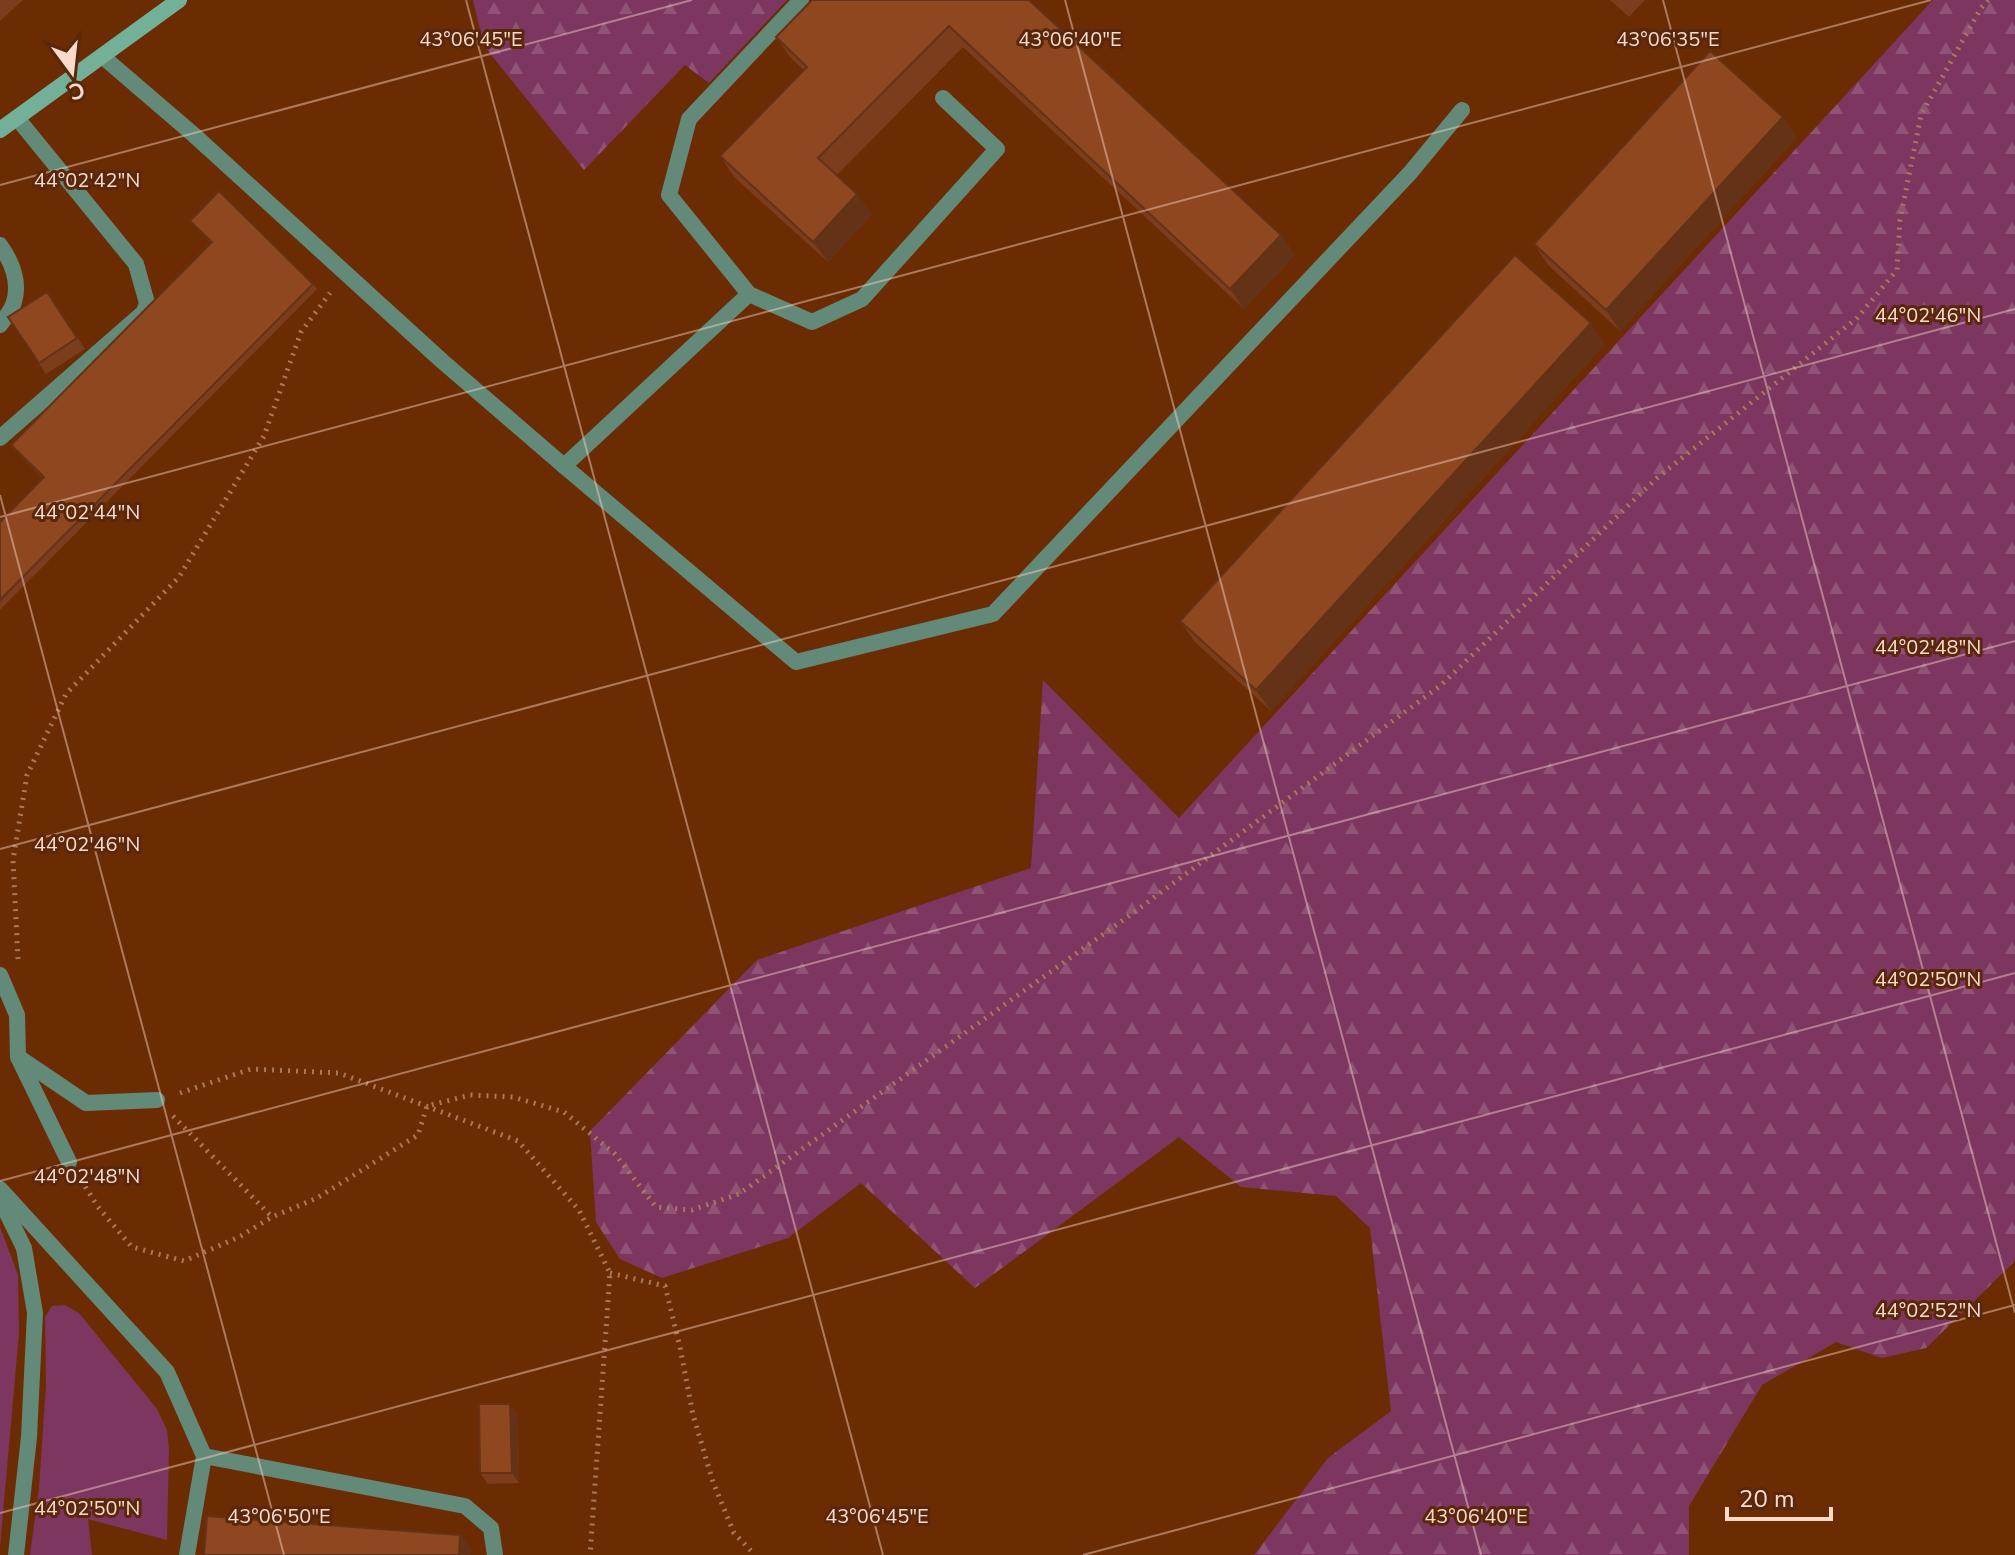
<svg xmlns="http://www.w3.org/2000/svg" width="2015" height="1555" viewBox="0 0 2015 1555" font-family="'Nunito Sans',sans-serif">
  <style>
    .green { fill: #7d365f }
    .forest { fill: url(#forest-firs) }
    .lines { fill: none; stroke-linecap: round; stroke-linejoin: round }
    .path { stroke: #aa785a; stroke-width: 5; stroke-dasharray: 2 6; stroke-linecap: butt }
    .service { stroke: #638979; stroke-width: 16 }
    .secondary { stroke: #72b097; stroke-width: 16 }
    .wall { fill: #7b3d1c }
    .shaded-wall { fill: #643216 }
    .building { fill: #8f4720; stroke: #643216; stroke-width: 2 }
    .ticks { fill: none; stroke: #fadacb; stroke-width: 2; stroke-opacity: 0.45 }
    .ticks-label { font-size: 20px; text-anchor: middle; fill: #fadacb; stroke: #59280c; stroke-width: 6; stroke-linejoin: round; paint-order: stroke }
  </style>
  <defs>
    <pattern id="forest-firs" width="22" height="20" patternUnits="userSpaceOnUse" patternTransform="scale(2)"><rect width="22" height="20" fill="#7d365f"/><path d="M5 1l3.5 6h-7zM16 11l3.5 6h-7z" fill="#905275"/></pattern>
  </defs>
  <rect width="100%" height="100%" fill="#6c2c03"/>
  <g class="green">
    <path d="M0,1227L18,1275L19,1333L0,1547Z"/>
    <path d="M65,1305L79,1313L157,1409L167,1430L169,1449L167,1540L88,1519L92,1555H30L39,1488L46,1385L45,1317L52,1306Z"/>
  </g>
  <g class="forest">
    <path d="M473,0H787L709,83L685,65L584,170L484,46Z"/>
    <path d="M1933,0H2015V1261L1926,1348L1882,1358L1836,1342L1762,1385L1689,1506V1555H1254L1328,1458L1391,1411L1370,1228L1336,1196L1241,1187L1179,1137L975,1288L861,1183L788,1238L662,1278L620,1259L596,1222L590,1131L757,960L1031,868L1043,680L1179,818Z"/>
  </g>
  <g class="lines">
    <g class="path">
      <path d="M18,959L13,860L27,775L66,694L179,577L264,436L301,332L330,293"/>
      <path d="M180,1093L251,1069L339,1073L518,1141L579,1210L610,1273L590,1555"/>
      <path d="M173,1116L272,1217"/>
      <path d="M81,1180L98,1207L132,1247L184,1261L239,1237L272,1217L317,1198L418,1135L427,1106L470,1095L513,1097L564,1112L615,1154L656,1207L692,1210L739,1194L1133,913L1440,686L1657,478L1857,318L1897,270L1900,220L1921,115L1981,8L1988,0"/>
      <path d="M610,1273L665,1286L680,1347L693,1415L713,1482L734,1533L755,1555"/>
    </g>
    <g class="service">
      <path d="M102,56L194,135L442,361L564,466L749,294L669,195L689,119L801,0"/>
      <path d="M0,245C12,262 20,282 14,302C12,310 5,318 0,325"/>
      <path d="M749,294L812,322L862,299L997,149L943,98"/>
      <path d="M0,438L144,312L147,303L136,264L17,118"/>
      <path d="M564,466L796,662L993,614L1410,173L1462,110"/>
      <path d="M0,975L17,1015L18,1057L86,1103L157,1100"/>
      <path d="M19,1059L69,1162"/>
      <path d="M0,1189L167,1372L204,1456L187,1555"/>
      <path d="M0,1199L24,1248L35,1313L29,1437L16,1555"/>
      <path d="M204,1456L465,1506L491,1528L495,1555"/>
    </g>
    <path class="secondary" d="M0,130L179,0"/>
  </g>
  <g class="wall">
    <path d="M0,0H23L0,21Z"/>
    <path d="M1029,0L1281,235L1295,255L1244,309L963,47L837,175L872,214L828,262L734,177L720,156L804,70L790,57L776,37Z"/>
    <path d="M1610,0H1645L1629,17Z"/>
    <path d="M1797,137L1620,331L1548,265L1534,244Z"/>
    <path d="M190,221L313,284L317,289L0,610V522L43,478L15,450L11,445L211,243Z"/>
    <path d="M47,292L85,349L46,374L8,317Z"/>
    <path d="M1605,344L1271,711L1195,642L1180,621Z"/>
    <path d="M510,1404L518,1415L519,1483L488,1484L480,1473Z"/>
  </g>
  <g class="shaded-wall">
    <path d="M1783,117L1797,137L1620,331L1606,310Z"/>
    <path d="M857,194L872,214L828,262L813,242Z"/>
    <path d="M1281,235L1295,255L1244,309L1230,289Z"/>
    <path d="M1591,323L1605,344L1271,711L1256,690Z"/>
    <path d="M510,1404L518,1415L519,1483L512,1473Z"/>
    <path d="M460,1535L472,1550L471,1555H459Z"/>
  </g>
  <g class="building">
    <path d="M812,0H1029L1281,235L1230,289L949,26L818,158L857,194L813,242L720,156L807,67L776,37Z"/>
    <path d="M1710,51L1783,117L1606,310L1534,244Z"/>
    <path d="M219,191L313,284L0,600V522L44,477L11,445L212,242L190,221Z"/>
    <path d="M1515,255L1591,323L1256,690L1180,621Z"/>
    <path d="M47,292L77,338L39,363L8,317Z"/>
    <path d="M479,1404H510L512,1473H480Z"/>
    <path d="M207,1516L460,1535L459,1555H204Z"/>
  </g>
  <path class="ticks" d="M466,0L883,1555M1065,0L1481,1555M1663,0L2015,1313M0,185L692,0M0,495L284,1555M0,517L1931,0M0,849L2015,309M0,1181L2015,641M0,1513L2015,973M1083,1555L2015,1305"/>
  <g class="ticks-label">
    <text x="471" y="46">43°06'45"E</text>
    <text x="1070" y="46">43°06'40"E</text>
    <text x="1668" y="46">43°06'35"E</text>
    <text x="87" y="187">44°02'42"N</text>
    <text x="1928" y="322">44°02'46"N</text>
    <text x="87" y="519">44°02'44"N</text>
    <text x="1928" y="654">44°02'48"N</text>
    <text x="87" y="851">44°02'46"N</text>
    <text x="1928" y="986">44°02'50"N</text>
    <text x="87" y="1183">44°02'48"N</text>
    <text x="1928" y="1317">44°02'52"N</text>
    <text x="87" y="1515">44°02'50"N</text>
    <text x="279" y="1523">43°06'50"E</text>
    <text x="877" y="1523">43°06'45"E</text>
    <text x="1476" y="1523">43°06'40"E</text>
  </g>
  <g transform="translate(72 72) rotate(165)" stroke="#59280c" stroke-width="6" paint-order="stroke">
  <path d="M0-6L14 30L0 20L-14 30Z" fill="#fadacb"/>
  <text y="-12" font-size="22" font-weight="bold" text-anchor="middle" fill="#fadacb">С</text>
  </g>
  <path d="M1727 1507v12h104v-12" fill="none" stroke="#fadacb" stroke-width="4"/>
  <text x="1739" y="1507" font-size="24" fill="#fadacb" stroke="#59280c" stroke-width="6" paint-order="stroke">20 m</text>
</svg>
